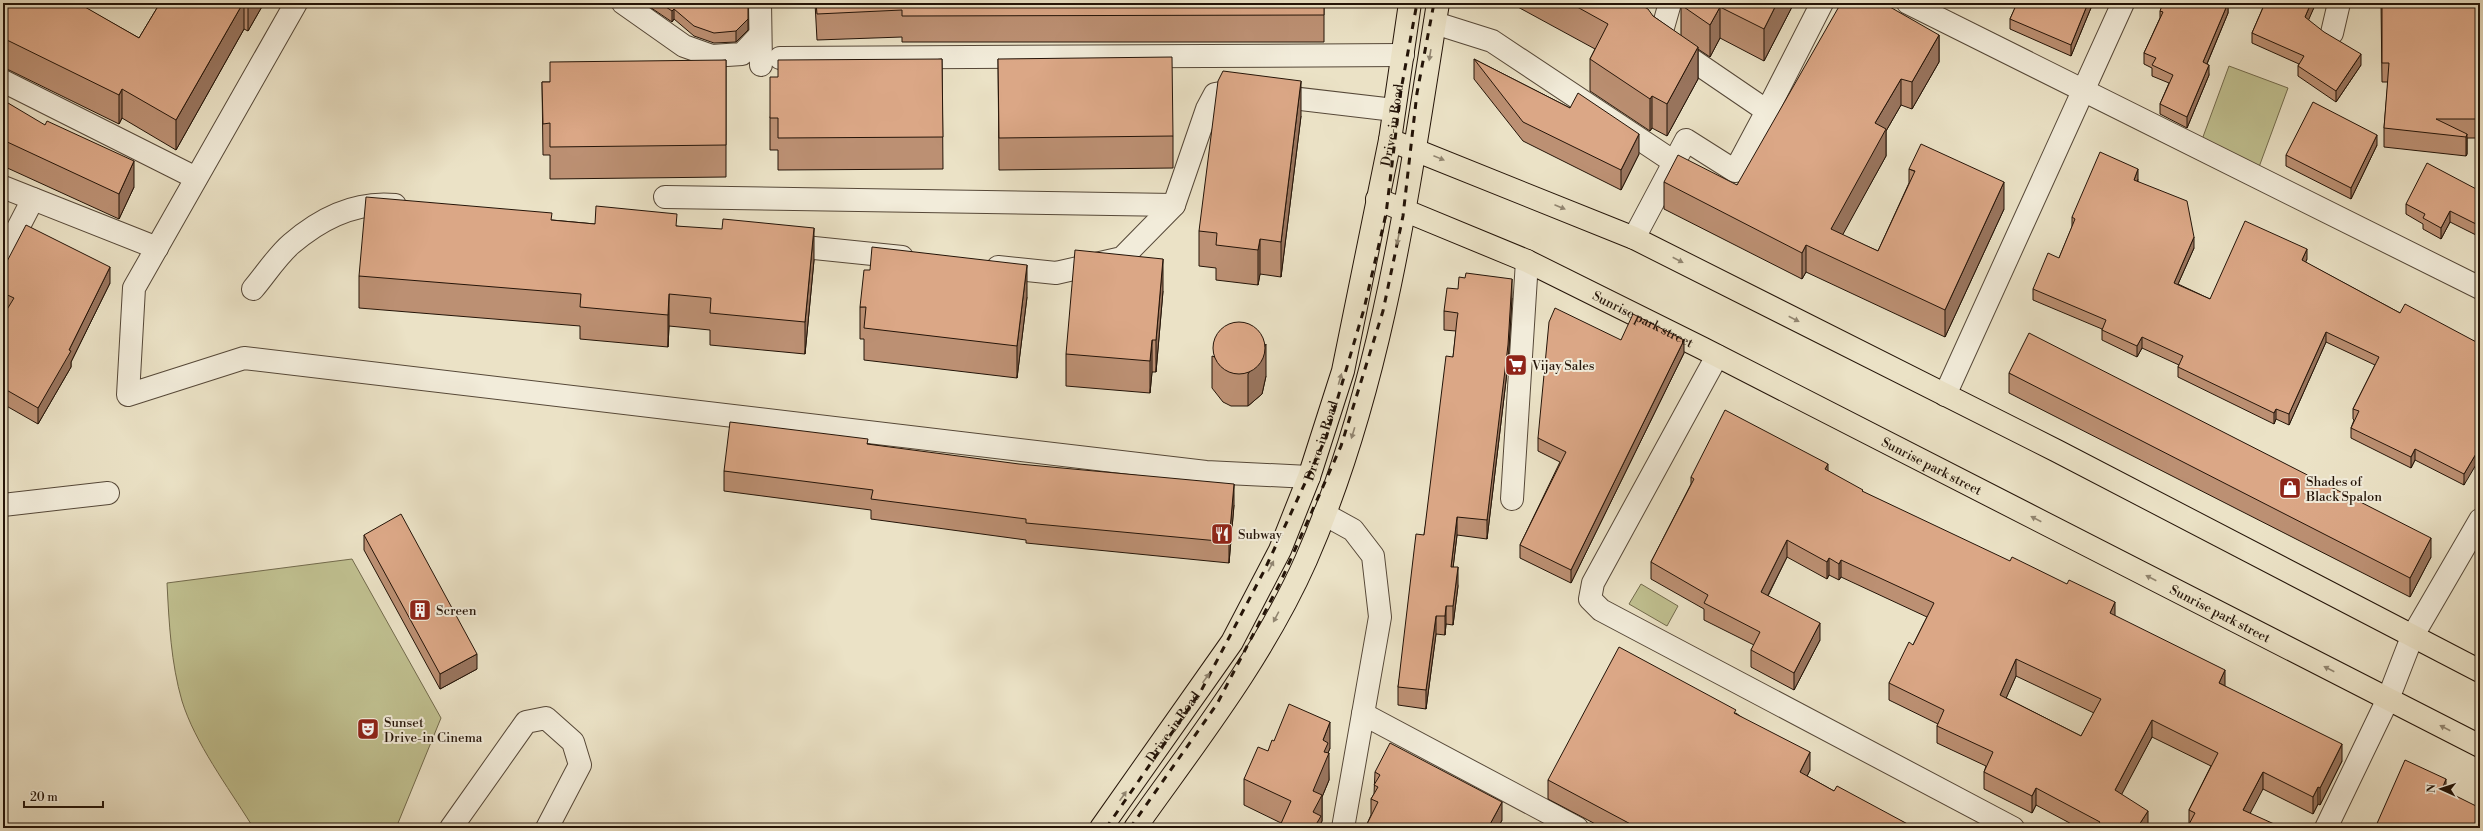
<svg xmlns="http://www.w3.org/2000/svg" width="2483" height="831" viewBox="0 0 2483 831" font-family="'Libre Bodoni',serif">
  <style>
    .green { fill: #c0c090; stroke: #726a4c }
    .lines { fill: none; stroke-linecap: round; stroke-linejoin: round }
    .minor-casing { stroke: #564838; stroke-width: 24 }
    .major-casing { stroke: #241408; stroke-width: 24 }
    .minor { stroke: #f2ecda; stroke-width: 22 }
    .major { stroke: #ebe2c6; stroke-width: 22 }
    .rail { stroke: #241408; stroke-width: 3; stroke-dasharray: 7 7; stroke-linecap: butt }
    .wall { fill: #bc9073; stroke: #241408; fill-rule: evenodd }
    .shaded-wall { fill: #99755e; stroke: #241408 }
    .building { fill: #dba786; stroke: #241408; fill-rule: evenodd }
    .oneway { fill: #918570 }
    .labels { text-anchor: middle; stroke-width: 4; stroke-linejoin: round; paint-order: stroke }
    .street-label { font-size: 13px; fill: #241408; stroke: #f2ecda }
    .poi-label { font-size: 13px; fill: #241408; stroke: #f2ecda; text-anchor: start }
  </style>
  <rect width="100%" height="100%" fill="#ebe2c6"/>
  <filter id="stains"><feTurbulence type="fractalNoise" baseFrequency=".005" numOctaves="4"/><feColorMatrix values="0 0 0 0 .2 0 0 0 0 .09 0 0 0 0 .02 0 0 0 .5 -.17"/></filter>
  <radialGradient id="worn" r=".72"><stop offset=".6" stop-color="#630" stop-opacity="0"/><stop offset="1" stop-color="#630" stop-opacity=".3"/></radialGradient>
  <g class="green">
    <path d="M2229,66L2288,88L2259,167L2200,145Z"/>
    <path d="M352,559L441,718L396,828H256L251,824C228,787 195,743 182,701C171,663 169,623 167,583Z"/>
    <path d="M1641,584L1678,606L1667,626L1629,604Z"/>
  </g>
  <g class="lines">
    <g class="minor-casing">
      <g id="minor">
        <path d="M296,3L134,288L128,395L244,358L1206,472L1309,477"/>
        <path d="M623,3L684,46L712,56L742,54L760,35"/>
        <path d="M760,3L761,65"/>
        <path d="M1908,3L2480,288"/>
        <path d="M1435,23L1492,41L1674,162"/>
        <path d="M2332,33L2339,3"/>
        <path d="M780,58L1403,55"/>
        <path d="M3,81L196,178"/>
        <path d="M1767,111L1822,3"/>
        <path d="M3,187L157,248"/>
        <path d="M665,197L1174,205"/>
        <path d="M1634,238L1686,140L1735,171L1767,111L1660,38L1670,3"/>
        <path d="M785,245L902,257"/>
        <path d="M3,257L33,199"/>
        <path d="M998,267L1056,273L1122,258L1174,205L1207,109L1215,94L1232,91L1394,110"/>
        <path d="M253,289C265,275 277,256 291,244C320,219 355,201 395,205"/>
        <path d="M1717,356L1593,583L1590,599L1601,610L2013,828"/>
        <path d="M1945,395L2123,3"/>
        <path d="M1512,499L1527,261"/>
        <path d="M3,505L108,493"/>
        <path d="M1324,514L1353,530L1373,556L1380,617L1343,828"/>
        <path d="M1363,714L1577,828"/>
        <path d="M451,828L526,722L546,718L573,742L580,765L547,828"/>
        <path d="M2326,828L2388,699L2412,637L2480,520"/>
      </g>
    </g>
    <g class="major-casing">
      <g id="major">
        <path d="M1390,140L1634,238L2057,451L2480,671"/>
        <path id="s1" d="M1377,199L1527,261L1702,348L2480,746"/>
        <path id="s2" d="M1101,828L1232,642L1280,550L1309,477L1343,371L1390,140L1410,3"/>
        <path d="M1135,828C1196,742 1263,657 1306,560C1383,384 1408,191 1438,3"/>
      </g>
    </g>
    <use href="#minor" class="minor"/>
    <use href="#major" class="major"/>
    <g class="rail">
      <path d="M1106,828L1201,691L1264,571L1326,438L1364,309L1386,214L1401,90L1417,3"/>
      <path d="M1130,828L1217,704L1281,581L1341,446L1383,311L1403,216L1417,93L1434,3"/>
    </g>
  </g>
  <g class="wall">
    <path d="M3,3L84,7L139,38L160,3H264L248,31L244,29L176,150L122,118L119,124L9,70L3,68Z"/>
    <path d="M644,3H748V30L736,42L714,43L694,36L674,19L672,22Z"/>
    <path d="M815,3H1324V42H902V37L817,40Z"/>
    <path d="M1516,3H1637L1653,16L1681,36V5L1794,3L1764,61L1720,38L1710,57L1698,49V79L1667,136L1652,128L1650,131L1590,91V59L1595,49L1516,6Z"/>
    <path d="M2010,3H2093L2071,56L2010,29V19L2016,6Z"/>
    <path d="M2228,3V13L2207,64L2209,75L2187,128L2160,114V104L2169,83L2152,76V68L2144,64V53L2160,18V11Z"/>
    <path d="M2265,3H2316L2308,20L2361,65L2336,102L2298,76V66L2299,64L2252,43V33Z"/>
    <path d="M2381,3H2480V138H2467V154L2466,156L2384,147V128L2388,82H2382Z"/>
    <path d="M1939,35V62L1912,109L1901,105L1886,131V156L1842,235L1878,251L1909,183V169L2004,209L1945,337L1806,272L1802,279L1664,209V182L1737,185Z"/>
    <path d="M942,59L943,169L778,170V150H770V118L778,77Z"/>
    <path d="M998,59L1173,136V168L999,170Z"/>
    <path d="M1474,59L1570,108L1639,154L1621,190L1523,141L1474,79Z"/>
    <path d="M726,60V177L550,179V155H543L542,82H550Z"/>
    <path d="M3,100L134,187L119,219L3,166Z"/>
    <path d="M1301,116L1281,277L1260,274L1258,285L1216,280V268L1199,266V231Z"/>
    <path d="M2377,145L2351,199L2286,166V155Z"/>
    <path d="M2138,179V181L2194,248L2178,284L2210,299L2307,259L2305,262L2400,313L2480,344L2464,485L2415,460L2411,468L2351,438V428L2354,420L2353,419V409L2375,365L2326,342L2289,425L2276,419L2274,424L2178,377V367L2179,365L2142,348L2137,357L2102,340V329L2033,300V289L2059,258L2072,227V217Z"/>
    <path d="M2480,191V237L2450,222L2441,239L2423,229V224L2406,214V204Z"/>
    <path d="M552,220L595,224L677,226L814,260L805,354L710,345V330L669,326L668,347L580,339V326L359,308V276Z"/>
    <path d="M3,269L110,283L71,362V367L38,424L3,404V316L7,310L3,308Z"/>
    <path d="M1163,291L1156,372H1152L1150,393L1066,386V354Z"/>
    <path d="M1027,297L1017,378L864,360V339H860V307Z"/>
    <path d="M1512,298L1508,364L1487,539L1457,535L1453,567L1458,586L1453,625L1446,624L1445,635L1436,634L1426,709L1398,705V687L1424,535L1453,357L1456,331L1444,330V311Z"/>
    <path d="M1621,340L1684,353L1571,583L1520,558V545L1560,462L1538,451V438Z"/>
    <path d="M1212,356L1266,376L1262,394L1248,406H1231L1223,402L1212,388Z"/>
    <path d="M2009,373L2431,557L2410,597L2009,393Z"/>
    <path d="M868,444L1234,505L1229,563L1026,543V540L871,519V510L724,491V471Z"/>
    <path d="M1828,471L1863,492L2115,616L2342,761L2320,805L2318,804L2313,814L2263,789L2189,824V810L2211,766L2152,737L2121,794L2148,828H2079L2036,805L2032,813L1984,789V772L1986,766L1937,743V726L1938,724L1889,700V683L1913,645L1927,617L1841,577L1839,580L1829,575L1827,579L1787,557L1768,596L1820,640L1794,690L1751,667V650L1754,645L1704,620V609L1651,579V562L1691,484V477ZM2016,676L2094,713L2081,736L2006,698Z"/>
    <path d="M364,535L477,669L440,689L364,550Z"/>
    <path d="M1736,713L1810,770L1807,776L1834,791L1915,828H1603L1548,799V780Z"/>
    <path d="M1274,741L1330,748L1328,753L1329,780L1322,797V821L1321,823V828L1281,823L1244,805V779L1268,751Z"/>
    <path d="M1375,772L1502,820L1498,828H1367V824L1371,815V799L1374,794Z"/>
  </g>
  <g class="shaded-wall">
    <path d="M72,3H86L72,29Z"/>
    <path d="M243,3H244V29L176,150V120Z"/>
    <path d="M248,3H264L248,31Z"/>
    <path d="M1777,3H1794L1764,61V29Z"/>
    <path d="M2088,3H2093L2071,56V45Z"/>
    <path d="M2228,3V13L2203,73V62Z"/>
    <path d="M2311,3H2316L2305,28V17Z"/>
    <path d="M1720,7V38L1710,57V25Z"/>
    <path d="M674,9V19L672,22V11Z"/>
    <path d="M748,19V30L736,42V31Z"/>
    <path d="M1939,35V62L1912,109V82Z"/>
    <path d="M1698,47V79L1667,136V104Z"/>
    <path d="M2361,54V65L2336,102V91Z"/>
    <path d="M2209,65V75L2187,128V117Z"/>
    <path d="M1901,79V105L1886,131V156L1831,256V229L1875,123Z"/>
    <path d="M1301,81V116L1281,277V242Z"/>
    <path d="M122,89V118L119,124V95Z"/>
    <path d="M1652,96V128L1650,131V99Z"/>
    <path d="M1639,134V154L1621,190V170Z"/>
    <path d="M2467,134V154L2466,156V137Z"/>
    <path d="M2377,135V145L2351,199V188Z"/>
    <path d="M134,161V187L119,219V194Z"/>
    <path d="M2138,169V179L2134,190V180Z"/>
    <path d="M2004,182V209L1945,337V310Z"/>
    <path d="M2450,211V222L2441,239V228Z"/>
    <path d="M814,228V260L805,354V322Z"/>
    <path d="M2194,237V248L2174,293V283Z"/>
    <path d="M1260,239V274L1258,285V250Z"/>
    <path d="M1806,245V272L1802,279V253Z"/>
    <path d="M2307,249V259L2302,271V260Z"/>
    <path d="M1163,259V291L1156,372V340Z"/>
    <path d="M1027,265V297L1017,378V346Z"/>
    <path d="M110,267V283L71,362V367L38,424V408L69,350Z"/>
    <path d="M1512,279V298L1508,364L1487,539V520Z"/>
    <path d="M669,294V326L668,347V315Z"/>
    <path d="M2326,332V342L2289,425V414Z"/>
    <path d="M2142,337V348L2137,357V346Z"/>
    <path d="M1152,340V372L1150,393V361Z"/>
    <path d="M1684,340V353L1571,583V570Z"/>
    <path d="M1266,344V376L1262,394L1248,406V374Z"/>
    <path d="M2276,409V419L2274,424V413Z"/>
    <path d="M2480,447V458L2464,485V474Z"/>
    <path d="M2415,449V460L2411,468V457Z"/>
    <path d="M1828,464V480L1825,469Z"/>
    <path d="M1234,484V505L1229,563V542Z"/>
    <path d="M1457,517V535L1451,585V567Z"/>
    <path d="M2431,538V557L2410,597V578Z"/>
    <path d="M1787,540V557L1761,609V592Z"/>
    <path d="M1829,558V575L1827,579V562Z"/>
    <path d="M1841,560V577L1839,580V564Z"/>
    <path d="M1458,567V586L1453,625V606Z"/>
    <path d="M2115,602V619L2110,613Z"/>
    <path d="M1446,606V624L1445,635V616Z"/>
    <path d="M1436,616V634L1426,709V690Z"/>
    <path d="M1820,623V640L1794,690V673Z"/>
    <path d="M477,654V669L440,689V674Z"/>
    <path d="M2016,659V676L2000,712V695Z"/>
    <path d="M2225,670V686L2219,683Z"/>
    <path d="M2152,720V737L2115,807V790Z"/>
    <path d="M1330,722V748L1328,753V755L1329,753V780L1322,797V821L1321,823V828H1313V791L1323,740Z"/>
    <path d="M2342,744V761L2320,805V788Z"/>
    <path d="M1810,752V770L1800,791V772Z"/>
    <path d="M2263,772V789L2243,827V810Z"/>
    <path d="M2446,779V800L2442,789Z"/>
    <path d="M2318,787V804L2313,814V797Z"/>
    <path d="M2036,788V805L2032,813V796Z"/>
    <path d="M1502,802V820L1498,828H1488Z"/>
    <path d="M2148,811V828H2137Z"/>
  </g>
  <g class="building">
    <path d="M3,3H78L139,38L160,3H243L176,120L122,89L119,95L9,41L3,39Z"/>
    <path d="M660,3H748V19L736,31L714,33L694,26L674,9L672,11Z"/>
    <path d="M816,3H1324V15L902,16V10L817,14Z"/>
    <path d="M1570,3H1637L1648,9L1653,16L1698,47L1667,104L1652,96L1650,99L1590,59L1608,24Z"/>
    <path d="M1683,3H1777L1764,29L1720,7L1710,25L1681,5Z"/>
    <path d="M1841,3H1883L1939,35L1912,82L1901,79L1875,123L1886,129L1831,229L1878,251L1915,171L1909,169L1921,144L2004,182L1945,310L1806,245L1802,253L1664,182L1678,155L1737,185Z"/>
    <path d="M2017,3H2088L2071,45L2010,19Z"/>
    <path d="M2163,3H2228L2203,62L2209,65L2187,117L2160,104L2173,75L2152,65L2156,58L2144,53L2163,12L2160,11Z"/>
    <path d="M2265,3H2311L2305,17L2324,32L2361,54L2336,91L2298,66L2304,56L2252,33Z"/>
    <path d="M2382,3H2480V119H2436L2467,134L2466,137L2384,128L2389,63H2382Z"/>
    <path d="M1172,57L1173,136L999,138L998,59Z"/>
    <path d="M942,59L943,137L778,138V118H770V77H778V60Z"/>
    <path d="M1474,59L1570,108L1578,93L1639,134L1621,170L1523,122Z"/>
    <path d="M726,60V145L550,147V123L543,124L542,82H550V62Z"/>
    <path d="M1223,71L1301,81L1281,242L1260,239L1258,250L1216,245L1217,233L1199,231L1218,81Z"/>
    <path d="M3,100L45,125L47,121L134,161L119,194L3,140Z"/>
    <path d="M2313,102L2377,135L2351,188L2286,155Z"/>
    <path d="M2100,152L2138,169L2134,180L2187,201L2194,237L2174,283L2210,299L2245,221L2307,249L2302,260L2400,313L2405,304L2480,344V447L2464,474L2415,449L2411,457L2351,428L2359,411L2353,409L2379,357L2326,332L2289,414L2276,409L2274,413L2178,367L2183,356L2142,337L2137,346L2102,330L2106,320L2033,289L2048,253L2059,258L2075,219L2072,217Z"/>
    <path d="M2427,163L2480,191V226L2450,211L2441,228L2423,218L2425,214L2406,204Z"/>
    <path d="M366,197L552,213L551,220L595,224L596,206L677,214L676,226L722,229L723,219L814,228L805,322L710,313L711,298L669,294L668,315L580,307L581,294L359,276Z"/>
    <path d="M26,225L110,267L69,350L71,351L38,408L3,388V316L14,298L3,293V269Z"/>
    <path d="M872,247L1027,265L1017,346L864,328L866,307H860L864,270H870Z"/>
    <path d="M1075,250L1163,259L1156,340H1152L1150,361L1066,354Z"/>
    <path d="M1466,273L1512,279L1508,345L1487,520L1457,517L1451,567H1458L1453,606H1446L1445,616H1436L1426,690L1398,687L1416,534L1424,535L1446,356L1453,357L1457,319L1458,313L1444,311L1447,288L1458,289L1459,277L1465,278Z"/>
    <path d="M1555,308L1621,340L1633,314L1684,340L1571,570L1520,545L1566,452L1538,438L1549,322Z"/>
    <circle cx="1239" cy="348" r="26"/>
    <path d="M2029,333L2431,538L2410,578L2009,373Z"/>
    <path d="M1725,410L1828,464L1825,469L1863,490L1862,491L2010,561L2012,557L2067,584L2069,580L2115,602L2110,613L2225,670L2219,683L2342,744L2320,788L2318,787L2313,797L2263,772L2243,810L2283,828H2187L2195,813L2189,810L2218,753L2152,720L2115,790L2148,811L2137,828H2100L2097,826L2100,822L2036,788L2032,796L1984,772L1993,752L1937,726L1944,710L1889,683L1909,642L1913,645L1934,603L1841,560L1839,564L1829,558L1827,562L1787,540L1761,592L1820,623L1794,673L1751,650L1760,632L1704,603L1708,595L1651,562L1694,479L1691,477ZM2016,659L2101,699L2081,736L2000,695Z"/>
    <path d="M730,422L868,439L867,444L1019,464L1234,484L1229,542L1026,523V519L871,499L873,490L724,471Z"/>
    <path d="M401,514L477,654L440,674L364,535Z"/>
    <path d="M1619,647L1736,710L1734,713L1810,752L1800,772L1834,791L1837,786L1915,828H1638L1548,780Z"/>
    <path d="M1289,704L1330,722L1323,740L1328,743L1324,752L1329,753L1313,791L1322,795L1313,812L1321,816L1314,828H1279L1291,801L1244,779L1258,747L1268,751L1272,740L1274,741Z"/>
    <path d="M1390,743L1502,802L1488,828H1435L1433,827V828H1375L1367,824L1378,802L1371,799L1378,787L1374,785L1380,775L1375,772Z"/>
    <path d="M2405,760L2446,779L2442,789L2480,808V828H2375Z"/>
  </g>
  <defs><path id="oneway-solid" d="M-6-.8H1V-3.2L6.5 0L1 3.2V.8H-6Z"/></defs>
  <g class="oneway">
    <use href="#oneway-solid" transform="translate(1430 55) rotate(99)"/>
    <use href="#oneway-solid" transform="translate(1439 158) rotate(22)"/>
    <use href="#oneway-solid" transform="translate(1560 207) rotate(23)"/>
    <use href="#oneway-solid" transform="translate(1398 239) rotate(101)"/>
    <use href="#oneway-solid" transform="translate(1678 260) rotate(27)"/>
    <use href="#oneway-solid" transform="translate(1794 319) rotate(27)"/>
    <use href="#oneway-solid" transform="translate(1340 379) rotate(-74)"/>
    <use href="#oneway-solid" transform="translate(1353 433) rotate(107)"/>
    <use href="#oneway-solid" transform="translate(2036 519) rotate(-153)"/>
    <use href="#oneway-solid" transform="translate(1271 566) rotate(-62)"/>
    <use href="#oneway-solid" transform="translate(2151 578) rotate(-153)"/>
    <use href="#oneway-solid" transform="translate(1276 617) rotate(118)"/>
    <use href="#oneway-solid" transform="translate(2329 669) rotate(-153)"/>
    <use href="#oneway-solid" transform="translate(1206 678) rotate(-55)"/>
    <use href="#oneway-solid" transform="translate(2445 728) rotate(-153)"/>
    <use href="#oneway-solid" transform="translate(1123 796) rotate(-55)"/>
  </g>
  <defs>
    <g id="supermarket-square" transform="scale(1.15)"><rect x="-9" y="-9" width="18" height="18" rx="4" fill="#8f2418" stroke="#f2ecda"/><path d="M-6-5.5h2.5l.6 2H6L4.5 2H-2.5L-4.4-4H-6ZM-1.5 3.2a1.3 1.3 0 1 0 .1 0ZM3 3.2a1.3 1.3 0 1 0 .1 0Z" fill="#fff"/></g>
    <g id="shop-square" transform="scale(1.15)"><rect x="-9" y="-9" width="18" height="18" rx="4" fill="#8f2418" stroke="#f2ecda"/><path d="M-5-2.5h2.3a2.7 3.5 0 0 1 5.4 0H5L5.5 6h-11ZM-1.5-2.5h3a1.5 2.3 0 0 0-3 0Z" fill="#fff"/></g>
    <g id="restaurant-square" transform="scale(1.15)"><rect x="-9" y="-9" width="18" height="18" rx="4" fill="#8f2418" stroke="#f2ecda"/><path d="M-5-6h1v4h1v-4h1v4h1v-4h1v5L-1.5 .5V6h-2V.5L-5-1ZM5-6V6H3V1.5H1.5Q1.5-4 5-6Z" fill="#fff"/></g>
    <g id="building-square" transform="scale(1.15)"><rect x="-9" y="-9" width="18" height="18" rx="4" fill="#8f2418" stroke="#f2ecda"/><path d="M-4-6H4V6H1V3H-1V6H-4ZM-2.5-4.3h1.7v1.8h-1.7ZM.8-4.3h1.7v1.8H.8ZM-2.5-1h1.7V.8h-1.7ZM.8-1h1.7V.8H.8Z" fill="#fff"/></g>
    <g id="theatre-square" transform="scale(1.15)"><rect x="-9" y="-9" width="18" height="18" rx="4" fill="#8f2418" stroke="#f2ecda"/><path d="M-5-5.5Q0-4 5-5.5V0Q5 5 0 6Q-5 5-5 0ZM-3.3-2.5H-1v1.5H-3.3ZM1-2.5H3.3v1.5H1ZM-2.8 1Q0 5.5 2.8 1Z" fill="#fff"/></g>
  </defs>
  <g fill-rule="evenodd">
    <use href="#supermarket-square" x="1516" y="365"/>
    <use href="#shop-square" x="2290" y="488"/>
    <use href="#restaurant-square" x="1222" y="534"/>
    <use href="#building-square" x="420" y="610"/>
    <use href="#theatre-square" x="368" y="729"/>
  </g>
  <g class="labels">
    <g class="street-label">
      <text dy="5" stroke="none"><textPath href="#s2" startOffset="772">Drive-in Road</textPath></text>
      <text dy="5" stroke="none"><textPath href="#s1" startOffset="292">Sunrise park street</textPath></text>
      <text dy="5" stroke="none"><textPath href="#s2" startOffset="448">Drive-in Road</textPath></text>
      <text dy="5" stroke="none"><textPath href="#s1" startOffset="616">Sunrise park street</textPath></text>
      <text dy="5" stroke="none"><textPath href="#s1" startOffset="940">Sunrise park street</textPath></text>
      <text dy="5" stroke="none"><textPath href="#s2" startOffset="124">Drive-in Road</textPath></text>
    </g>
    <g class="poi-label">
      <text x="1532" y="370">Vijay Sales</text>
      <text x="2306" y="486">Shades of<tspan x="2306" dy="15">Black Spalon</tspan></text>
      <text x="1238" y="539">Subway</text>
      <text x="436" y="615">Screen</text>
      <text x="384" y="727">Sunset<tspan x="384" dy="15">Drive-in Cinema</tspan></text>
    </g>
  </g>
  <rect width="2483" height="831" fill="none" stroke="#ebe2c6" stroke-width="16"/>
  <rect x="4" y="4" width="2475" height="823" fill="none" stroke="#241408" stroke-width="2"/>
  <rect x="8" y="8" width="2467" height="815" fill="none" stroke="#241408"/>
  <g transform="translate(2441 789) rotate(273)" stroke="#f2ecda" stroke-width="3" paint-order="stroke">
  <path d="M0-3L7 15L0 10L-7 15Z" fill="#241408"/>
  <text y="-6" font-size="11" font-weight="bold" text-anchor="middle" fill="#241408">N</text>
  </g>
  <path d="M24 801v6h79v-6" fill="none" stroke="#241408" stroke-width="2"/>
  <text x="30" y="801" font-size="12" fill="#241408" stroke="#f2ecda" stroke-width="3" paint-order="stroke">20 m</text>
  <rect width="100%" height="100%" filter="url(#stains)"/>
  <rect width="100%" height="100%" fill="url(#worn)"/>
</svg>
